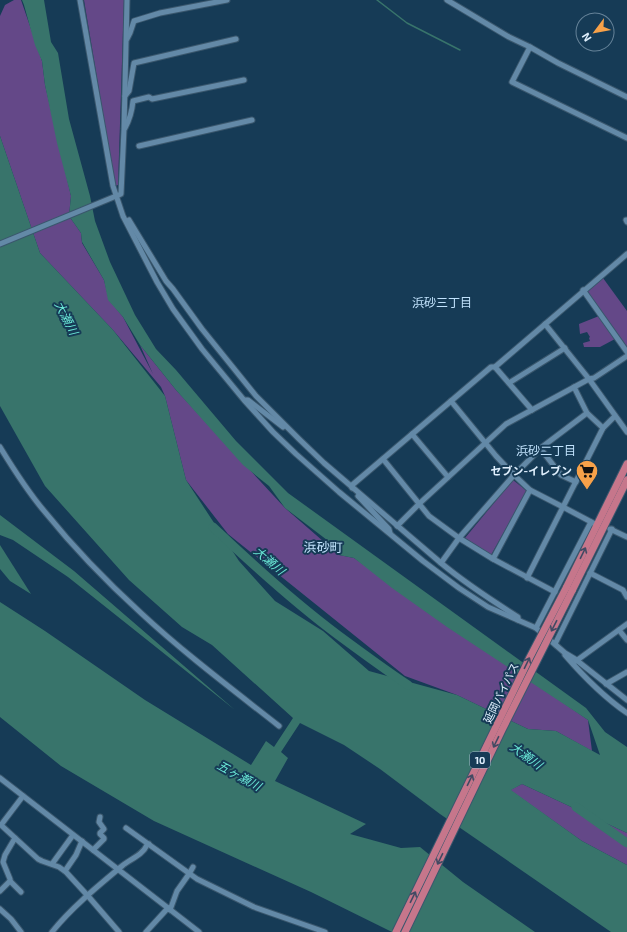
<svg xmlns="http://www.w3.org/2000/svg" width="627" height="932" viewBox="0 0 627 932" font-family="'Exo 2','Noto Sans JP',sans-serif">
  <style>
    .green { fill: #644888 }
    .water { fill: #38746b }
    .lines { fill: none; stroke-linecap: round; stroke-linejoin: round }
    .stream { stroke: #38746b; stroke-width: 1.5 }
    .river { stroke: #38746b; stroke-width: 9 }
    .minor-casing { stroke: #3a576d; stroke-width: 7 }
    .highway-casing { stroke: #3a576d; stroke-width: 9 }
    .minor { stroke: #6389a7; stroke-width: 5 }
    .highway { stroke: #c6768b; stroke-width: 7 }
    .highway-bridge-casing { stroke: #3a576d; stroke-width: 9; stroke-linecap: butt }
    .highway-bridge { stroke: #c6768b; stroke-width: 7 }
    .oneway { stroke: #424a63 }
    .labels { text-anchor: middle; stroke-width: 4; stroke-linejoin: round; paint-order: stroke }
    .shield { fill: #163b56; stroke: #a3b9cb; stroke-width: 1 }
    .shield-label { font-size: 10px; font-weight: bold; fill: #dfeffd }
    .poi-label { font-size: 11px; font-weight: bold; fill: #dfeffd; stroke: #163b56; text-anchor: end }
    .street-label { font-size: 11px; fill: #dfeffd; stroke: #163b56 }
    .neighbourhood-label { font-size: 12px; fill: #c1e2fc; stroke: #163b56 }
    .water-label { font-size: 12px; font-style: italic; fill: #6ae7d6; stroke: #163b56 }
    .quarter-label { font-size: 13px; fill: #c1e2fc; stroke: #163b56 }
  </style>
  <rect width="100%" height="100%" fill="#163b56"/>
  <g class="green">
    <path d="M14,0H21L42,61L45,85L71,196L69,216L81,233L82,243L104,280L109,300L123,317L153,374L140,345L176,390L285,508L339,555L354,558L588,720L592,751L556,731L528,729L457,695L405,676L228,534L186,480L165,396L161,387L113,330L40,253L0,136V16L5,5Z"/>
    <path d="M84,0H124L118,185L115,186Z"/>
    <path d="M603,278L627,311V347L587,291Z"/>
    <path d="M599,316L615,339L600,347H584L583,343L590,341L589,338L590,337L587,332L580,334L579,324Z"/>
    <path d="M513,480L527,491L491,555L465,538Z"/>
    <path d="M522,784L627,833V865L582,841L510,790Z"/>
  </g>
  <g class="water">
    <path d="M22,0H44L51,42L58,53L69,119L90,196L95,221L110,262L135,315L156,349L176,370L236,441L288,493L586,708L605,732L627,747V833L522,784L511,790L582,841L627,865V932H611L440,814L380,769L344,745L300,723L281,752L288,758L275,781L366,824L350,834L401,848L420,847L463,882L535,932H392L311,892L154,821L61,766L0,717V602L45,631L145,700L251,765L266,741L274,747L293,718L212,645L182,627L129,580L45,486L0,406V136L40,253L113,330L165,396L186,480L239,561L275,601L323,631L369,671L457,695L528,729L556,731L600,755L588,720L447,627L392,588L354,558L339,555L327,540L285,508L269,486L243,465L176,390L140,345L123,317L108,300L104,280L82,242L81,233L69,216L71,196L57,143L45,85L42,61L35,45L24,5Z"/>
    <path d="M0,515L74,571L235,710L68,577L13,540L0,535Z"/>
    <path d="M0,545L31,594L10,581L0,569Z"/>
  </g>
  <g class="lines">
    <path class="stream" d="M377,0L407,23L460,50"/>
    <g class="river">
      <path d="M213,527C253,565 294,602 338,635C361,652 384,669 408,685"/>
      <path d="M576,807L627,843"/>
    </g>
    <g class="minor-casing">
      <g id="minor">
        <path d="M80,0L113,186L123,216L157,282L173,309L202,349L244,400L273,432L296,454L339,492L423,561L459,588L488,607L536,628L565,653L575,659L627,700"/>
        <path d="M447,0L509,37L530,47L558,63L627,97"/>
        <path d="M127,39L130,33L134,21L160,13L227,0"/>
        <path d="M530,47L512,82L627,138"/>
        <path d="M125,96L129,91L134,63L236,39"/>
        <path d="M125,128C130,119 132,111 133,101L149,97L152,99L244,80"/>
        <path d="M139,146L252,120"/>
        <path d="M129,220L166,281L173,289L202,329L256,396L299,439L324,463L441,563C465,583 491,600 518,617V620"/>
        <path d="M627,220H626L627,222"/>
        <path d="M0,244L121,194L124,129L127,0"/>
        <path d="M583,290L627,352"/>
        <path d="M545,324L589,379L627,432"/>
        <path d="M495,367L532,410"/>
        <path d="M509,383L565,348"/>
        <path d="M574,387L587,413L603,428"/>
        <path d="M246,400H248L283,427"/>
        <path d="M451,401L496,456L514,475L530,490L563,507L597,525"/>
        <path d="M412,434L448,477"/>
        <path d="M0,447C14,470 28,492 45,512C74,548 107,582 141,613C184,653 232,689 279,726"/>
        <path d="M540,448L561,475L576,482"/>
        <path d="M383,459L429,516L459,538L493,559L555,592"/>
        <path d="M352,488L351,486L491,367H495L627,254"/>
        <path d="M358,496L389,529L390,533"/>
        <path d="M397,526L420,503L506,424L589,379L594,378L627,356"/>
        <path d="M610,529L627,537"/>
        <path d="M493,559L530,490"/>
        <path d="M441,563L459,538L514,475L542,447L587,413"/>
        <path d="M590,573L623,590L627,597"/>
        <path d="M527,578L603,428L615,416"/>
        <path d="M536,628L591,522"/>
        <path d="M619,630L627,640"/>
        <path d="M556,645L555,644L612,529"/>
        <path d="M565,655C584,677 604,697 627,713"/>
        <path d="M576,661L627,624"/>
        <path d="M606,684L627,672"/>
        <path d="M0,778L199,932"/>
        <path d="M23,796L1,825L38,859L42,861L59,867L66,872L88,896L119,932"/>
        <path d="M126,828L197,879L254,907L325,932"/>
        <path d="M93,850L104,839V838L100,834V833L104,829L99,822L100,817"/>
        <path d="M52,864L73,835"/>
        <path d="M65,871L76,855L82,841"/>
        <path d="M10,881L21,892"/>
        <path d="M0,891L10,881V879L3,862L5,855L15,838"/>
        <path d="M0,909L11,919L21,932"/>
        <path d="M170,910L177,891L189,874L193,867"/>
        <path d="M52,932C71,908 98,886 122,866C130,859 142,856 147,845L149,844"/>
        <path d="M146,932L168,908"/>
      </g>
    </g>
    <g class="highway-casing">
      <g id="highway">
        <path d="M566,588L627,464"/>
        <path d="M572,591L627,480"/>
      </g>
    </g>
    <use href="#minor" class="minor"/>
    <use href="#highway" class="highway"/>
    <g class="highway-bridge-casing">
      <g id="highway-bridge">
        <path d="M396,932L530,657L566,588"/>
        <path d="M405,932L502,730L572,591"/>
      </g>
    </g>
    <use href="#highway-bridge" class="highway-bridge"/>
  </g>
  <defs><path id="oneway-shaft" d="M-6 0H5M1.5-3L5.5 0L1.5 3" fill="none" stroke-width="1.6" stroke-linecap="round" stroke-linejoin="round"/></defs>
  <g class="oneway">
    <use href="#oneway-shaft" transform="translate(583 553) rotate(-64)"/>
    <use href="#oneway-shaft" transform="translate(554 626) rotate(117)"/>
    <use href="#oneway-shaft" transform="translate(527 663) rotate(-64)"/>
    <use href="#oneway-shaft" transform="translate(496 742) rotate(116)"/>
    <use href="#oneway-shaft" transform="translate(470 780) rotate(-64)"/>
    <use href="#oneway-shaft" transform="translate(440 859) rotate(116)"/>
    <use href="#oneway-shaft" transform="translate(413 897) rotate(-64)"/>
  </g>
  <defs>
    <g id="supermarket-pin" transform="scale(1.15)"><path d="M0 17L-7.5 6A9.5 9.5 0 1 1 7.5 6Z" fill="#f7a149" stroke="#163b56"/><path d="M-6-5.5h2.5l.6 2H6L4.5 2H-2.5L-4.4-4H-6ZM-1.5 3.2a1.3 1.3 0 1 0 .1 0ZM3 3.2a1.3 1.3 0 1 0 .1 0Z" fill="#111"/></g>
  </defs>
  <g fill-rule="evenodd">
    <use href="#supermarket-pin" x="587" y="471"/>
  </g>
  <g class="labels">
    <rect class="shield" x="470" y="752" width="20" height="16" rx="3"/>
    <g class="shield-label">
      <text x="480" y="764">10</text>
    </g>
    <g class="poi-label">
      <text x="572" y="475">セブン-イレブン</text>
    </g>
    <g class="street-label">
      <text transform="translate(501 693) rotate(-64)" y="4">延岡バイパス</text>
    </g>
    <g class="neighbourhood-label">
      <text x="442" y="307">浜砂三丁目</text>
      <text x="546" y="455">浜砂二丁目</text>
    </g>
    <g class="water-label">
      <text transform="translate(66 318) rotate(63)" y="4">大瀬川</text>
      <text transform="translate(269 561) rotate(41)" y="4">大瀬川</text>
      <text transform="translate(526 756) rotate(36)" y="4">大瀬川</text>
      <text transform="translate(239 776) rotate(29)" y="4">五ヶ瀬川</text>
    </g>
    <g class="quarter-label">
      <text x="323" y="552">浜砂町</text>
    </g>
  </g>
  <g transform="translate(595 32) rotate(238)"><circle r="19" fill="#163b56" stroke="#668399"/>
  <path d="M0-3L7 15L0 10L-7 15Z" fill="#f7a149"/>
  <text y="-6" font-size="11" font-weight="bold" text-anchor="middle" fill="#dfeffd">N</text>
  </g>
</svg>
